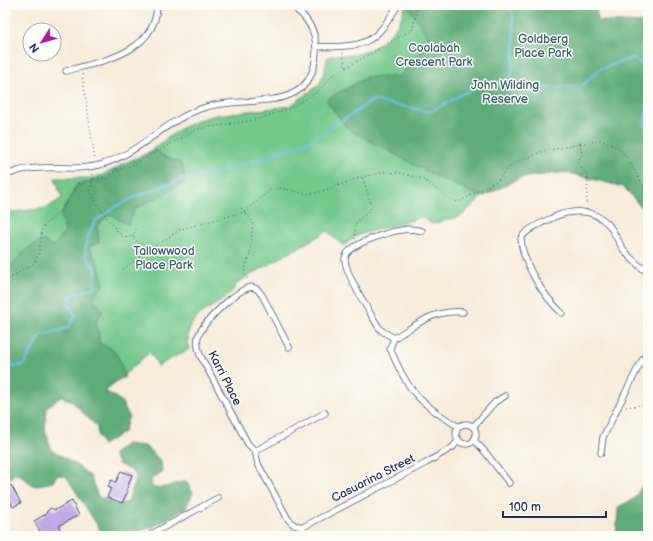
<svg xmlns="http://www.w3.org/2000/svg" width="653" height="541" viewBox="0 0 653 541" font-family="'Balsamiq Sans',sans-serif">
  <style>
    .green { fill: #73c88c; stroke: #477c75 }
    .forest { fill: #5eac78; stroke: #3c6e6b }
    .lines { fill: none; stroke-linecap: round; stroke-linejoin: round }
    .stream { stroke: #71c1ec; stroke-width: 2 }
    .building { fill: #c1a9e9 }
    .street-casing { stroke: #3c4b71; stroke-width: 7 }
    .path { stroke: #3c4b71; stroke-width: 1; stroke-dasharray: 1 3; stroke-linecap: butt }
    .street { stroke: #fff; stroke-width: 5.5 }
    .labels { text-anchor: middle; stroke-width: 3; stroke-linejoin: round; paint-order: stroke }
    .park-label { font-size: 12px; fill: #355d6c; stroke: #fdfcf7 }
    .street-label { font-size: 12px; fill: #1b2f5e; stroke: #fdfcf7 }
  </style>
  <rect width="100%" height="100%" fill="#fdfcf7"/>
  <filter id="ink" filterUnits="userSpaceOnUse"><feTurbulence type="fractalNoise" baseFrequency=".025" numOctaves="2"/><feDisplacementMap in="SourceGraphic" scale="8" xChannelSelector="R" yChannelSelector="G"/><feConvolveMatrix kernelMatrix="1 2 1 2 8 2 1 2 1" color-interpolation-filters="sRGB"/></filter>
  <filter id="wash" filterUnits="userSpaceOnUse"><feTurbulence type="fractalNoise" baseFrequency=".012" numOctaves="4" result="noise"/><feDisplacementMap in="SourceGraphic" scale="16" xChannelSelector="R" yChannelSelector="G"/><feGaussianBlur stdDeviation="0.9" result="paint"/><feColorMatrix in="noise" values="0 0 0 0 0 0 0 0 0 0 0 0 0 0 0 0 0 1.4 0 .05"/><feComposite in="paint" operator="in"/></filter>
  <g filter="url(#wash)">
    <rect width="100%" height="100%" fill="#f7ecda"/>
    <path class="green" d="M405,5H575L583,21L648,23V215L624,187L565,172L519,178L482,197L461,216L432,224L422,217L358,235L343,246L327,231L237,283C226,310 180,308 189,349L158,366L150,352L94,401L5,352V213L47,208L62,198L55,178H91L100,176L146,154L180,129L198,120L216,115L290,106L319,85L325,71L327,58C335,53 348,56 358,54C379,49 402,27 405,5Z"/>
    <g class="forest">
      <path d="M407,5H598L596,10L599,21L648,23V215L624,187L565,172L520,178L482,197L443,180L348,129L326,100L367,77H399L431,41Z"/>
      <path d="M155,150L165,157L181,163L186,182L135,209L128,225L110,214L97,225L99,242L88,247L97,260L104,285L93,298L103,311L96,321L100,344C119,349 120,360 125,377L112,383L104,390L121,401L129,416L124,432L103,445L98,437L97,427L71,400L61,397L47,407L45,430L52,450L78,466L90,476L99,498H104L116,505L128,502L136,476L129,469L119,465L113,454L126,444L145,446L161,461L162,472L151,479L152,488L166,487L186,481L193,493L185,509L155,526L126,536H104L66,476L57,475L53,482L34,486L17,473L5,481V272L27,249L44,240L52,247L65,232L61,215L77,184L108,178L120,165Z"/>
      <path d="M648,477V536H616L618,507L634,499Z"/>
    </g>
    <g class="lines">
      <g class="stream">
        <path d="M509,84C517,57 514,32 512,5"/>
        <path d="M648,99L645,123L648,136"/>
        <path d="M5,352L14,367L23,365L41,335L68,328L76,315L68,304L72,295L94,288L96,270L85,254L87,239L95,221L113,208L135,197L181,179L242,166L314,139L373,100L430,112L484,82L549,88L581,87L600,69L632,58L648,68"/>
      </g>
    </g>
    <g id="blocks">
      <g class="building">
        <path d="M121,471L132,475L127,489V493L122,503L107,497L111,488L108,487L111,480L116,482Z"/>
        <path d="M11,485L21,503L13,507L5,490Z"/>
        <path d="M72,501L79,515L60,525L59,530L55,532L49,531L42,535L34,521L46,514L47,511L51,508L55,510Z"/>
      </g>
    </g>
  </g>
  <g filter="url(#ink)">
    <use href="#blocks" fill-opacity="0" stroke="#3c4b71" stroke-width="1"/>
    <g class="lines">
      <g class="street-casing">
        <g id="street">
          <path d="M316,47C364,46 372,48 398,5"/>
          <path d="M66,71C102,61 156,53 157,5"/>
          <path d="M5,176C36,160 71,174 103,164C141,152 166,120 203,108C245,93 313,118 316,52C317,31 307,16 290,5"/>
          <path d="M422,231C418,230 413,229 409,229C395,230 346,243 345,259C344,272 370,313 378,326L382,331L394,338L390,348C408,392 419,403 459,427"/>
          <path d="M562,313C544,297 522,263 521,238C528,228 542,223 554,217C571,210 593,208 608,224C614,231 618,242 624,250C630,259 640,266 648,273"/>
          <path d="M394,338C418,324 434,309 463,312"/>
          <path d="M289,347L262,295L257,289L252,287C238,288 202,323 198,337C196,344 199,349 200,355L248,444L255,451L258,464L288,519L294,525L303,527"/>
          <circle cx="466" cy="434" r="10"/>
          <path d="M473,427L495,402L505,396"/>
          <path d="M474,440L486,453L509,483"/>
          <path d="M255,451L325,413"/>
          <path d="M601,453L603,437L641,362L648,352"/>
          <path d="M148,536L218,498"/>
          <path d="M299,536L303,527L426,463L453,447L459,440"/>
        </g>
      </g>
      <g class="path">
        <path d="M343,53L345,68"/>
        <path d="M82,74L95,160"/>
        <path d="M580,143L582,154L577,163L587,175L588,183L586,205"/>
        <path d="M93,174C94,180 90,187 91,192C92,197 118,234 122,236C124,237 128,236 131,237C138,239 141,247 145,253L181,229L244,212L270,190L282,188L306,194L317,193L362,177L385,172L400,173L423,179L451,200L459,202L498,180L507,169L517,162L541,152L600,140L619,148L627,158L648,193"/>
        <path d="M241,208L253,222L250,254L244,273L249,281"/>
        <path d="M133,237L136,229"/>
        <path d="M355,239V224L372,207L363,178"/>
        <path d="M123,269L145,253"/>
        <path d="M5,281L34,263L39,253L42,228L61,210L79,185L135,164L197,129L254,120L289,109L317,92L333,75L413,29L417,8L415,5"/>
        <path d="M626,407L648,404"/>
      </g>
      <use href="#street" class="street"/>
    </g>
  </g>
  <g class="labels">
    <g class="park-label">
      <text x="543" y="43">Goldberg<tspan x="543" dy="14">Place Park</tspan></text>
      <text x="434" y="52">Coolabah<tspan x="434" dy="14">Crescent Park</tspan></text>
      <text x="505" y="89">John Wilding<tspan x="505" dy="14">Reserve</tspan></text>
      <text x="164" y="255">Tallowwood<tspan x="164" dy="14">Place Park</tspan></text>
    </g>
    <g class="street-label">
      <text transform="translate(225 378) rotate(63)" y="4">Karri Place</text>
      <text transform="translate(373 478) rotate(-27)" y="4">Casuarina Street</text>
    </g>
  </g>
  <rect width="653" height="541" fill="none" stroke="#fdfcf7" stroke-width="20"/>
  <g transform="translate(42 42) rotate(233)"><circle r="19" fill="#fdfcf7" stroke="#a3aaba"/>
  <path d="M0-3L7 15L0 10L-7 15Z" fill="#b5179e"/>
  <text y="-6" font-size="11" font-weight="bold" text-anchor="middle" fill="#1b2f5e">N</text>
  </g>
  <path d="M503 511v6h103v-6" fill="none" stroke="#1b2f5e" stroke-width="2"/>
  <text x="509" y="511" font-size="12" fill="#1b2f5e" stroke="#fdfcf7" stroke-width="3" paint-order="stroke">100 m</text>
</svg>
